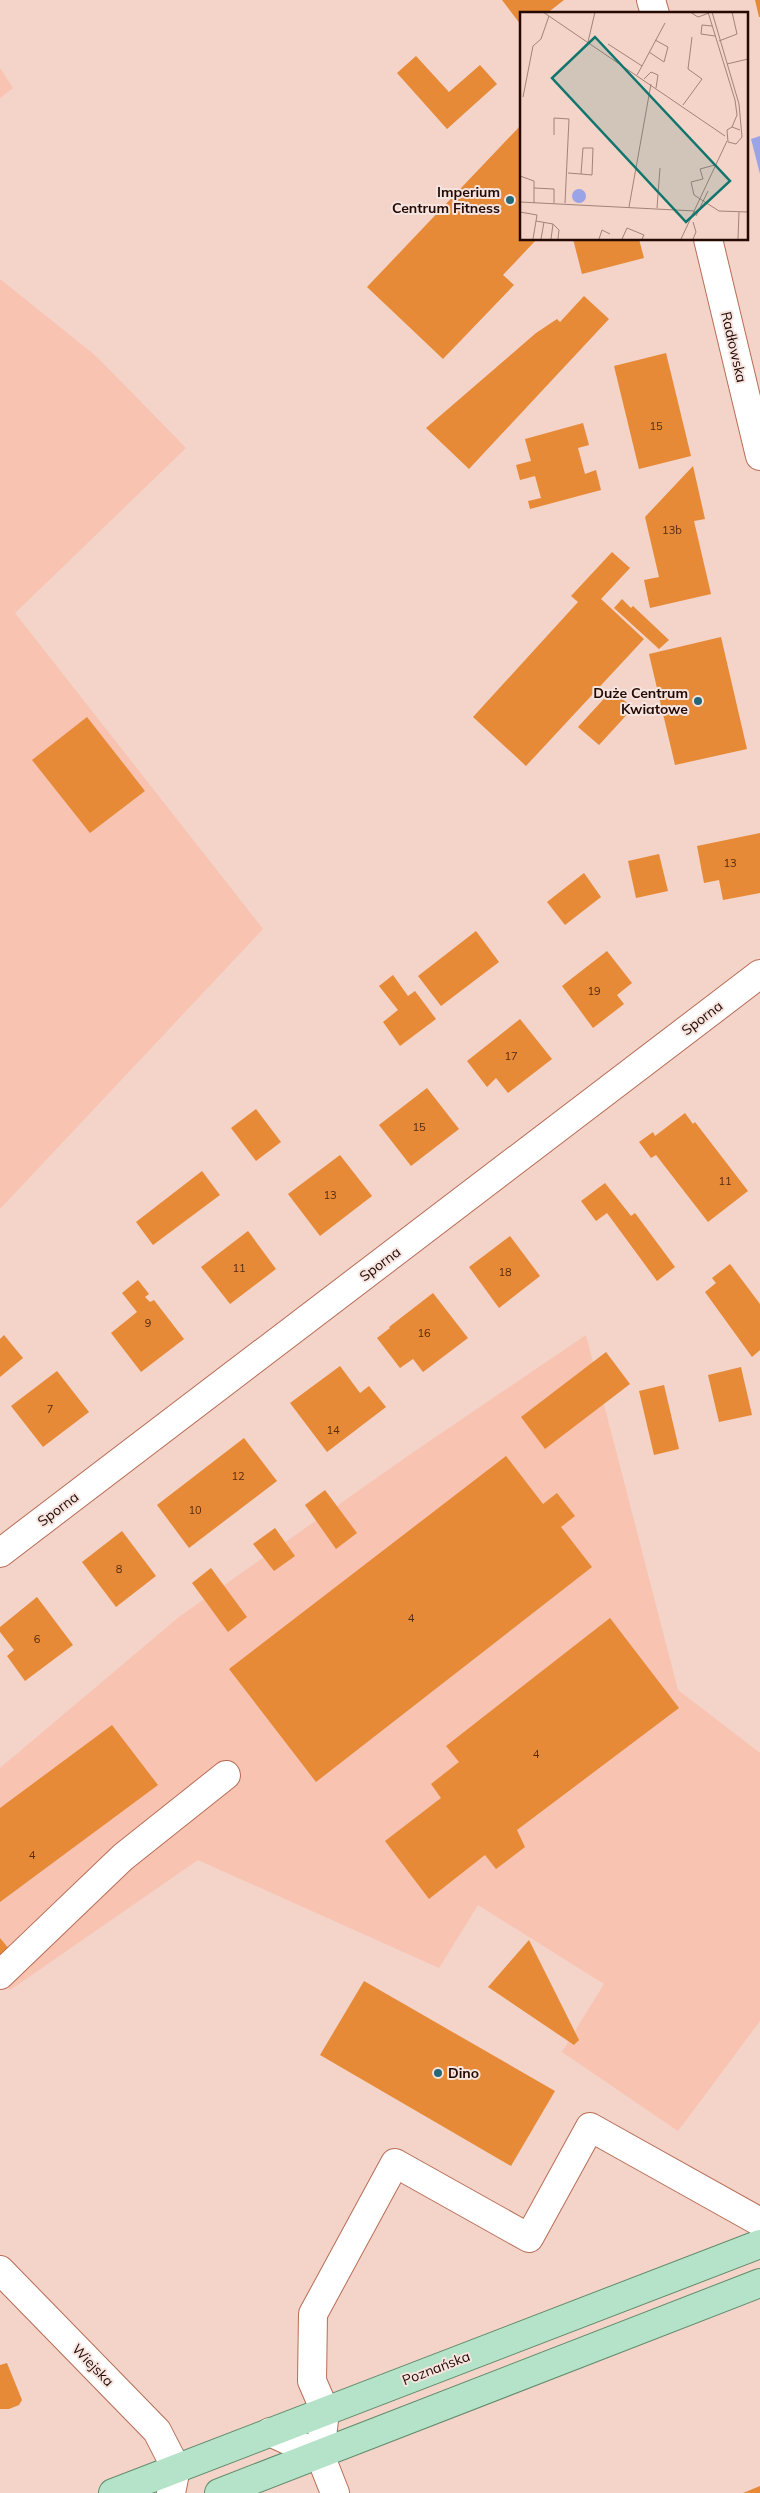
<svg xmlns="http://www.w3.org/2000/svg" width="760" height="2493" viewBox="0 0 760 2493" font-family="Mulish,sans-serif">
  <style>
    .built { fill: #f8c3b1 }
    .green { fill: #9ba3e7 }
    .building { fill: #e68a37 }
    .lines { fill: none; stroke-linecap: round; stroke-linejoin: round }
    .minor-casing { stroke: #b76e57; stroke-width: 30 }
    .major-casing { stroke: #628b6c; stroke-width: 30 }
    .minor { stroke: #fff; stroke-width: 28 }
    .major { stroke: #b5e3c9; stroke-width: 28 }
    .poi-dot { fill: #246879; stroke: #f5e4df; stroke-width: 2 }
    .labels { text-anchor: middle; stroke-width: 4; stroke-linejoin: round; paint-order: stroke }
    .number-label { font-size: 11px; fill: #552a10 }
    .poi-label { font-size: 14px; font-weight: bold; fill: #250a03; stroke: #f5e4df; text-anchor: end }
    .street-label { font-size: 14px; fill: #250a03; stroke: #f5e4df }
    .inset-road { fill: none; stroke: #a18379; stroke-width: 1 }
    .view { fill: #0f766e; fill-opacity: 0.15; stroke: #0f766e; stroke-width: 2.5 }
    .inset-edge { fill: none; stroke: #250a03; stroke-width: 2.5 }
  </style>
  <rect width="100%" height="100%" fill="#f4d3c8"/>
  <g class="built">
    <path d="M0,68L13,88L0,98Z"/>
    <path d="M0,279L96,356L186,448L15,613L263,929L0,1209Z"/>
    <path d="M586,1335L678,1690L760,1753V2021L678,2131L562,2052L604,1984L478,1905L439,1968L198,1860L10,1990L0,1975V1768L179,1617L415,1451Z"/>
  </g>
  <path class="green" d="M760,136V174L751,139Z"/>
  <g class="building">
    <path d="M502,0H564L546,14H521V25Z"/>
    <path d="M755,0H760V17H759Z"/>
    <path d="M416,56L449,92L480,65L497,84L447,129L397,73Z"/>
    <path d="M521,125V239H537L503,275L514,285L443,359L367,287Z"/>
    <path d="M573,239H639L644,258L582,274Z"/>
    <path d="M584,296L609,319L469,469L426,428L536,333L557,319L560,322Z"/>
    <path d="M666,353L691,456L639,469L614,366Z"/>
    <path d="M583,423L589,445L578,448L585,474L596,470L601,490L530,509L528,501L541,498L535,476L520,480L516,465L531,461L525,439Z"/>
    <path d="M693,466L705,519L694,521L711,594L650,608L644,580L659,577L645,517Z"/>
    <path d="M612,552L630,568L601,599L644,639L526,766L473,717L578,602L571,596Z"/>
    <path d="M622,599L631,608L633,606L669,640L659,649L614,608Z"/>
    <path d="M721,637L747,749L675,765L649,654Z"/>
    <path d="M612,690L633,708L599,745L578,727Z"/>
    <path d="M87,717L145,791L90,833L32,760Z"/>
    <path d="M760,833V893L723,900L719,880L704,883L697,846Z"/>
    <path d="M659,854L668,891L636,898L628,861Z"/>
    <path d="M584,873L601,897L565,925L547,902Z"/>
    <path d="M476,931L499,962L441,1006L418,976Z"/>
    <path d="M607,951L632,983L617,995L624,1004L593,1028L562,986Z"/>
    <path d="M393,975L408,996L415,991L436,1019L400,1046L383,1022L398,1010L379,986Z"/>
    <path d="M520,1019L552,1059L508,1093L496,1078L487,1087L467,1061Z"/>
    <path d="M427,1088L459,1129L411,1166L379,1125Z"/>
    <path d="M256,1109L281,1142L256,1161L231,1128Z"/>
    <path d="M685,1113L693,1124L695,1122L748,1191L708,1222L656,1155L651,1158L639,1142L653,1132L655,1136Z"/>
    <path d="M340,1155L372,1196L320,1236L288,1194Z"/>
    <path d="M202,1171L220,1195L153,1245L136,1222Z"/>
    <path d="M605,1183L631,1216L635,1213L675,1267L657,1281L607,1213L596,1221L581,1201Z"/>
    <path d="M248,1231L276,1269L230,1304L201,1267Z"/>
    <path d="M510,1236L540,1276L499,1308L469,1267Z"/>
    <path d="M730,1264L760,1304V1350L752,1357L705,1292L716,1283L712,1278Z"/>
    <path d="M138,1280L149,1294L145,1297L150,1302L154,1300L184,1339L141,1372L111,1333L137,1312L122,1293Z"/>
    <path d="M433,1293L468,1338L423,1372L413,1359L400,1368L377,1338L390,1328L389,1327Z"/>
    <path d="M4,1335L23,1358L0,1377V1339Z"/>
    <path d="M606,1352L630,1384L545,1449L521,1417Z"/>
    <path d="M340,1366L360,1393L369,1386L386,1407L327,1452L290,1403Z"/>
    <path d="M741,1367L752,1415L719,1422L708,1375Z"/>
    <path d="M57,1371L89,1412L43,1447L11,1406Z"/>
    <path d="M664,1385L679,1449L654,1455L639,1391Z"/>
    <path d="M244,1438L277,1481L189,1548L157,1505Z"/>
    <path d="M506,1456L543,1504L557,1493L575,1516L561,1527L592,1567L316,1782L229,1669Z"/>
    <path d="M325,1490L357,1533L336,1549L305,1505Z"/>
    <path d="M275,1528L295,1556L274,1571L253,1544Z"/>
    <path d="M122,1531L156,1576L116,1607L82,1562Z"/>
    <path d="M211,1568L247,1617L228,1632L192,1583Z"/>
    <path d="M37,1597L73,1645L25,1681L7,1656L14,1650L0,1632V1627Z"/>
    <path d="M610,1618L679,1708L517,1830L525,1847L496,1869L485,1855L429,1899L385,1841L441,1798L431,1784L459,1762L446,1746Z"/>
    <path d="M112,1725L158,1785L0,1902V1808Z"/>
    <path d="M0,1938L14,1955L0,1966Z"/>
    <path d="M529,1940L579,2040L574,2045L488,1987Z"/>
    <path d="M364,1981L555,2091L511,2166L320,2055Z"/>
    <path d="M7,2363L22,2400L19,2405L9,2409H0V2365Z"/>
    <path d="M760,2486V2493H743Z"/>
  </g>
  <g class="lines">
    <g class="minor-casing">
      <g id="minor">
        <path d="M651,0L655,14"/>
        <path d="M708,239L760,456"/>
        <path d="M0,1553L760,974"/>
        <path d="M0,1975L123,1857L226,1775"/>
        <path d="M0,2270L157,2431L176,2468L171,2493"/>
        <path d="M270,2432L320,2455"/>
        <path d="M335,2493L320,2455L325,2411L312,2381L313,2314L395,2163L529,2238L590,2127L760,2222"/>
      </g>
    </g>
    <g class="major-casing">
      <g id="major">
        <path d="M113,2493L760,2244"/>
        <path d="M219,2493L760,2283"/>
      </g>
    </g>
    <use href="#minor" class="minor"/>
    <use href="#major" class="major"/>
  </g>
  <g class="poi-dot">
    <circle cx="510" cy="200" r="5"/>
    <circle cx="698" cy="701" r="5"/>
    <circle cx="438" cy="2073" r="5"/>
  </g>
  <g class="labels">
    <g class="number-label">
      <text x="656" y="430">15</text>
      <text x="672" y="534">13b</text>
      <text x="730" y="867">13</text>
      <text x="594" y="995">19</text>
      <text x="511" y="1060">17</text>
      <text x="419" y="1131">15</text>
      <text x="725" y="1185">11</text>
      <text x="330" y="1199">13</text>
      <text x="239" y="1272">11</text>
      <text x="505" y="1276">18</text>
      <text x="148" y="1327">9</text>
      <text x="424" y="1337">16</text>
      <text x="50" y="1413">7</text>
      <text x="333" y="1434">14</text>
      <text x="238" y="1480">12</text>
      <text x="195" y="1514">10</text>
      <text x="119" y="1573">8</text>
      <text x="411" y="1622">4</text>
      <text x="37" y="1643">6</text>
      <text x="536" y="1758">4</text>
      <text x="32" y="1859">4</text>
    </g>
    <g class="poi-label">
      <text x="500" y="197">Imperium<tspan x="500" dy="16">Centrum Fitness</tspan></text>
      <text x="688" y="698">Duże Centrum<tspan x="688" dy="16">Kwiatowe</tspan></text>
      <text x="448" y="2078" text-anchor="start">Dino</text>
    </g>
    <g class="street-label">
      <text transform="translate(734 347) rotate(77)" y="5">Radłowska</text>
      <text transform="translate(702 1018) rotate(-37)" y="5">Sporna</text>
      <text transform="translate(380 1264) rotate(-37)" y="5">Sporna</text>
      <text transform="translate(58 1509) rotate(-37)" y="5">Sporna</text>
      <text transform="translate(93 2365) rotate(46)" y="5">Wiejska</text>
      <text transform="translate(436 2368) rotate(-21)" y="5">Poznańska</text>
    </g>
  </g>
  <g transform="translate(520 12)">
    <rect width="228" height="228" fill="#f4d3c8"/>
    <path d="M52 184a7 7 0 1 1 14 0a7 7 0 1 1-14 0Z" fill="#9ba3e7"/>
    <path class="inset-road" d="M23,0L205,124M170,0L178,5L189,1M188,0L215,88L217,103L212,115M192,0L219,92L222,125L216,132L208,130L207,118L212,115L220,118M192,14L182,13L181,22L195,24M199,29L217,22L212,0M68,30L75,0M88,32L122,54L117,63M129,40L144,50L148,35L135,28M207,52L228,47M122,54L145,11M124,67L131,60L138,63L136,76M3,85L13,34L21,27L29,4M163,93L182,67L168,57L172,25M34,123V106L49,107L45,191M195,153L180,157L183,167L171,170L174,183L199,199L228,200M48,161L61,162L72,163L73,136H63L61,162M0,164L14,169V191M14,176L34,177V191M0,190L175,199M109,195L131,72M137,196L140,156M0,200L17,203L13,227M176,204L188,179M16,209L33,212L31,227M173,210L176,220L173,227M33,212L39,218L38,227M21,227L24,210M79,227L82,218L90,222M102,227L107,216L124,223L122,227M161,227L207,129M218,227L219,200"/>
    <path class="view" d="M75,25L210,169L166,210L32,66Z"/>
    <rect width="228" height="228" class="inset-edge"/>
  </g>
</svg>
